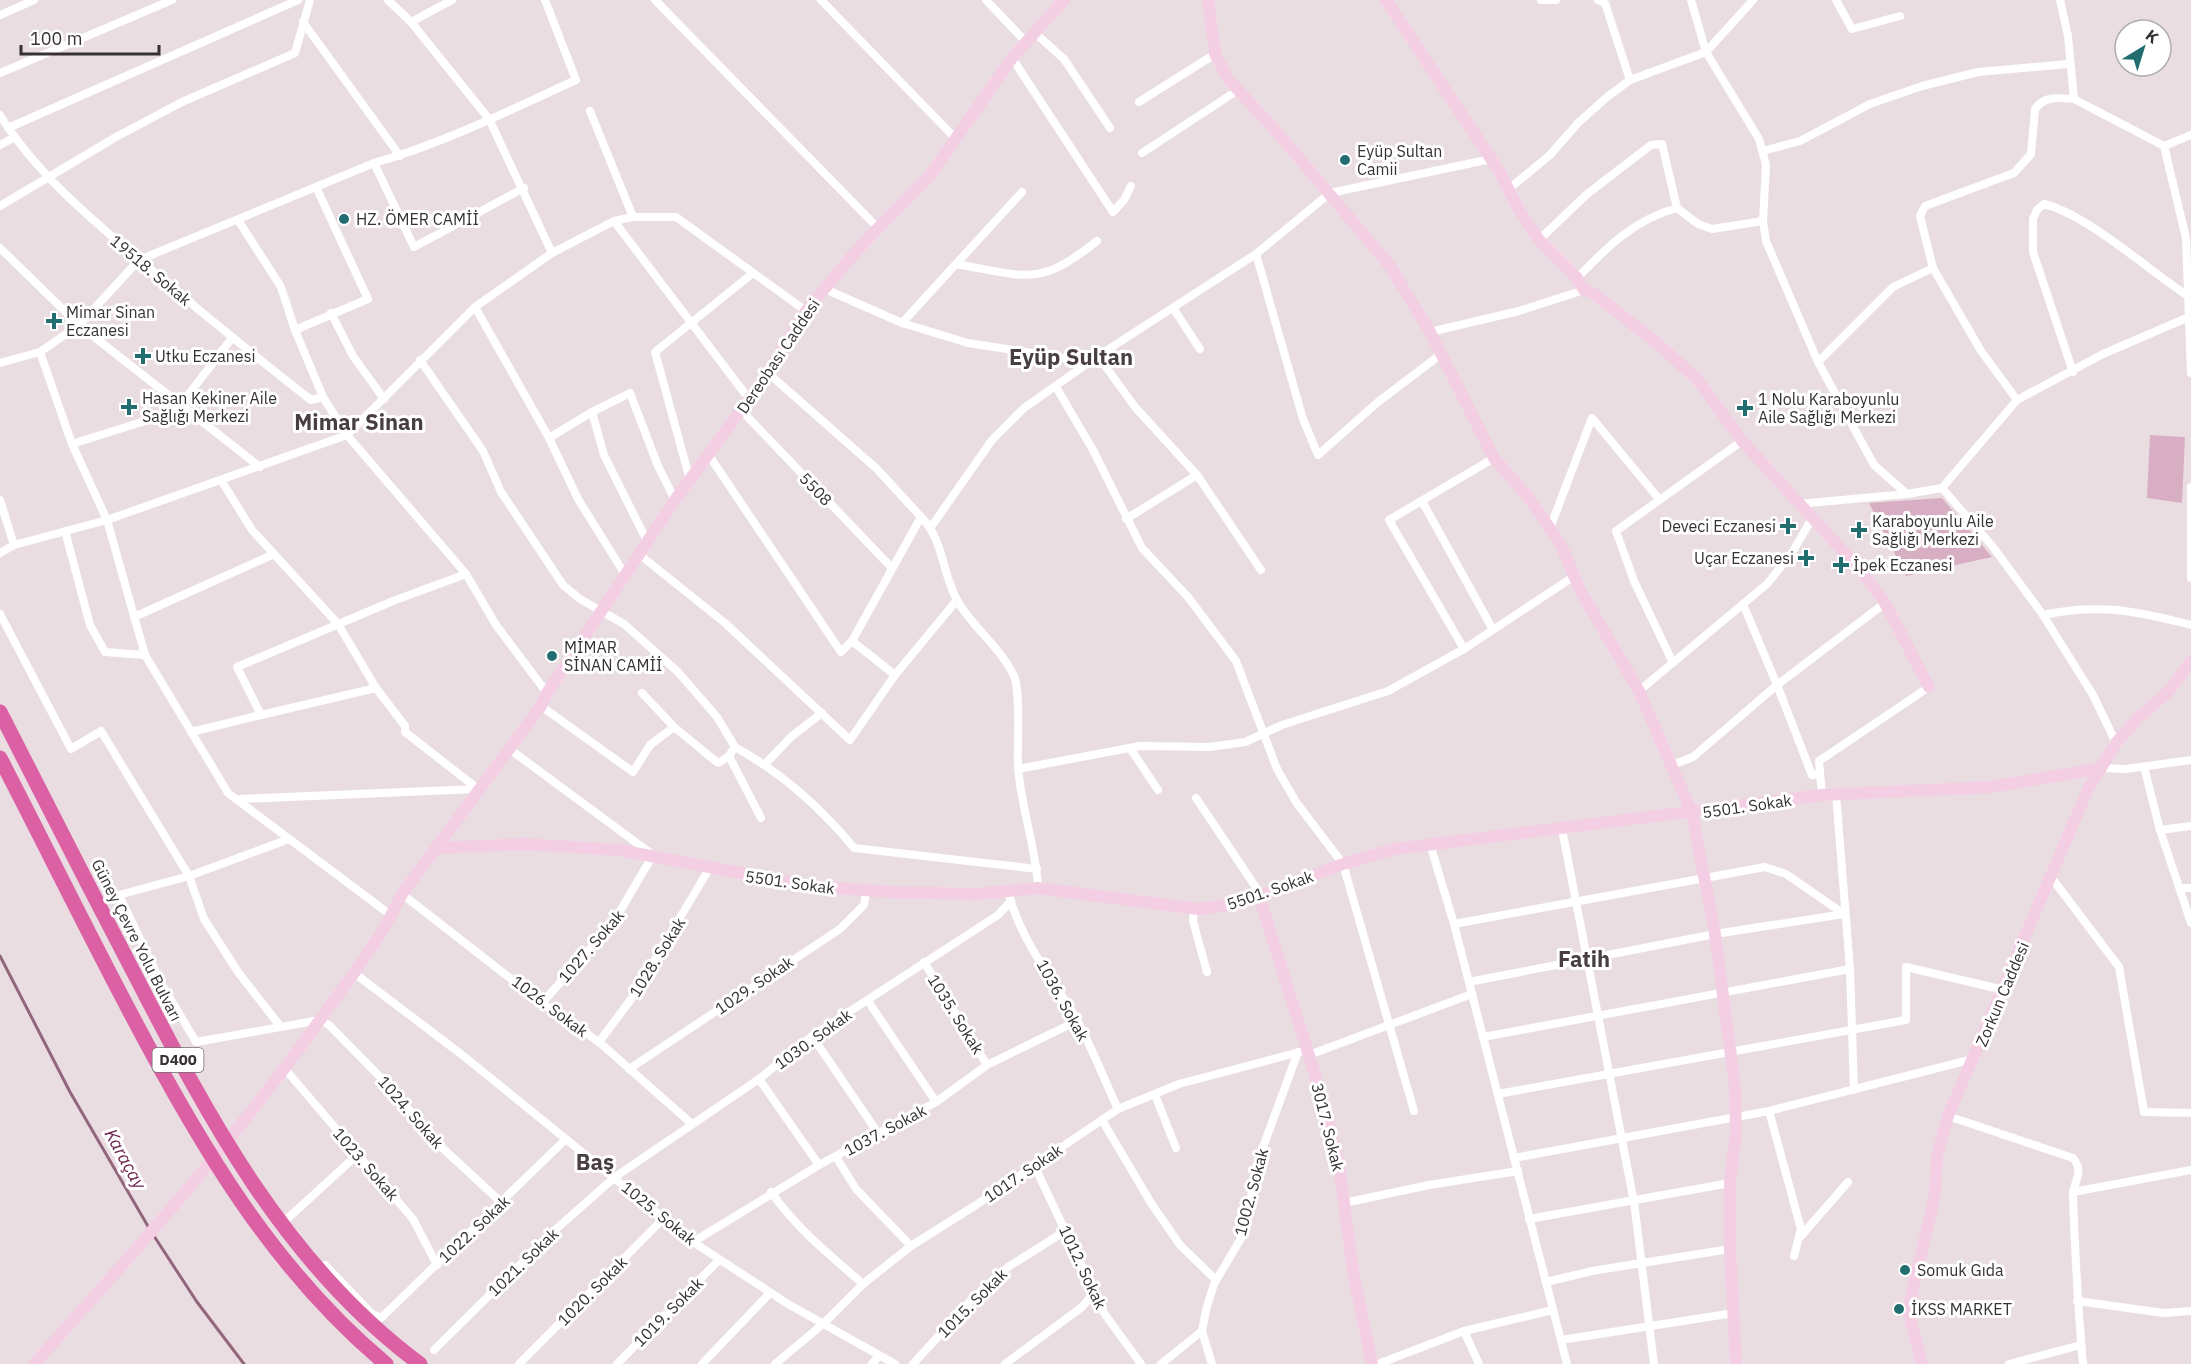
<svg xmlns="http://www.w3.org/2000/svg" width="2191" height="1364" viewBox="0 0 2191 1364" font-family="'IBM Plex Sans',sans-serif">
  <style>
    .green { fill: #d8afc2 }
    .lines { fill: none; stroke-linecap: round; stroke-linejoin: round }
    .stream { stroke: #92667c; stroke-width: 3 }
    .street { stroke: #fff; stroke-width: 8 }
    .secondary { stroke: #f4cfe4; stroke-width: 12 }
    .highway { stroke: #dc60a4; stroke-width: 15 }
    .poi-dot { fill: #216d70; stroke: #fff; stroke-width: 2 }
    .labels { text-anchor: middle; stroke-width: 6; stroke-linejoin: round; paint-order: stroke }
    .shield { fill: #fff; stroke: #726f70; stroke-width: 1.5 }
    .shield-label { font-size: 15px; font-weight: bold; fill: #363133 }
    .poi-label { font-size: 16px; fill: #363133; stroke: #fff; text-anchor: start }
    .street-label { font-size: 16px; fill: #363133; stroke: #fff }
    .water-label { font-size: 18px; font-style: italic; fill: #6e244e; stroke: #fff }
    .district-label { font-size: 22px; font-weight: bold; fill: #493e43; stroke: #fff }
  </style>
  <rect width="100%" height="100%" fill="#eadde2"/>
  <g class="green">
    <path d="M2150,435L2185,437L2182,503L2147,498Z"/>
    <path d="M1942,498L1992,557L1906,576L1869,503Z"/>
  </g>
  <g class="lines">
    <g class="stream">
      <path d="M0,956L70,1092L149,1228"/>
      <path d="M154,1236L197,1302L244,1364"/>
    </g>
    <g class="street">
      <path d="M388,0L411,22L489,119L552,253"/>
      <path d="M655,0L878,228"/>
      <path d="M821,0L956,139"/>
      <path d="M986,0L1025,41"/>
      <path d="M1541,0H1556"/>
      <path d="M1598,0L1605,3L1630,80"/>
      <path d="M1691,0L1706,52L1759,139L1766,165L1763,221L1766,241L1818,362L1874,465L1907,494L1798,504"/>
      <path d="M1836,0L1852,29L1900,16"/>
      <path d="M2060,0L2068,36L2074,99L2164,146L2186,238L2191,373"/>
      <path d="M0,15L34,0"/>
      <path d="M303,22L400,156"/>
      <path d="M411,22L452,0"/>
      <path d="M1035,33L1064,59L1110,128"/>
      <path d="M1012,58L1113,212L1124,200L1131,186"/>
      <path d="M0,73L172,0"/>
      <path d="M1139,102L1215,54"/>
      <path d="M590,111L633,217"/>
      <path d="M0,115C37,175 96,223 149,268C202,313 256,357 311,400L323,397"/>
      <path d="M8,128L298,0"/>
      <path d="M0,145L15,137"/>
      <path d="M2164,146L2191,135"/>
      <path d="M1763,151L1800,141L1870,104L1922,86L1978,72L2069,64"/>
      <path d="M1142,153L1238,90"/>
      <path d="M374,163L414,247L524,188"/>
      <path d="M316,187L368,299L295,330L323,397L347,435L466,574L496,625L547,693"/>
      <path d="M1510,188L1550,155L1578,123L1607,97L1630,80L1706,52L1753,0"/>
      <path d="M0,206L116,137L182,102L295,53L310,0"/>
      <path d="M238,220L281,287L295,330"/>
      <path d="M614,221L749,399"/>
      <path d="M1539,240L1586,195L1651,145L1662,144L1677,208"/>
      <path d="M0,248L79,325L260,467"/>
      <path d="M1256,254L1303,419L1318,455L1378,402L1440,355"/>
      <path d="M956,264L1022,192"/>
      <path d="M1933,268L1981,351L2017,400"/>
      <path d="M1577,278C1606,248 1635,219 1677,208L1698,224L1712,229L1763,221"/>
      <path d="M825,289L902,323L968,343L1077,360L1098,356L1135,407L1197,475L1126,519"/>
      <path d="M475,307L549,438L578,499L626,576"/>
      <path d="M1173,308L1200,349"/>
      <path d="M331,313L353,356L384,399"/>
      <path d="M902,323L956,264C1026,276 1038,288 1097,241"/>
      <path d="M1430,332L1519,311L1584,290"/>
      <path d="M40,352L72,444L107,520L145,655L228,793L392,916"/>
      <path d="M420,360L483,451L501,492L563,585L580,599L624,624L678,672L717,717L735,747L729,756L761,818"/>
      <path d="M1818,362L1893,287L1933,268L1920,216L1925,206L2014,173L2031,154L2035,109C2045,95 2059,98 2074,99"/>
      <path d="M0,363L40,352L79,325L139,260L374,163C444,143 510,110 576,80L545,0"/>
      <path d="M2073,372L2033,252V219L2037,210L2044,204C2088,215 2148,270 2188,296"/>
      <path d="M1056,387L1093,450L1142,548L1188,597L1236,661L1277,769L1296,802L1343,864L1414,1111"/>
      <path d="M741,410L891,567"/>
      <path d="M592,412L604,455L648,543"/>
      <path d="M549,438L592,412L630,393L658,466L675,500"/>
      <path d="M72,444L167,414L182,403L232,338"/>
      <path d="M708,454L841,652L852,641L921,517L877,469L768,373"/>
      <path d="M1197,475L1261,570"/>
      <path d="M221,480L252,530L338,624L376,688L405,726V732L478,789"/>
      <path d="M690,480L655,352L753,273"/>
      <path d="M2191,487V578"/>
      <path d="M1942,488L2017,400L2103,354L2189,317"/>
      <path d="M1907,494L1942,488L1993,547L2043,615L2093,695L2116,743"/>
      <path d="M0,500L14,545L0,553"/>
      <path d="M1422,501L1492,628"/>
      <path d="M921,517C943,538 942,573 957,600C971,626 999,645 1014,676C1021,690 1017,747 1018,767C1021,808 1036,847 1038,888"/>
      <path d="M931,527L992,440L1024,408L1098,356L1256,254L1330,193L1491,159"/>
      <path d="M1550,528L1592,418L1659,499"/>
      <path d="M65,531L90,625L105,652L145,655"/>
      <path d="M14,545L107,520L347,435L475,307L552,253L614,221L633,217H676L806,311"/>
      <path d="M640,555L725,623L850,740L895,675L957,600"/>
      <path d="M0,614L71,749L101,731L189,876L204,919L238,972L280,1026"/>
      <path d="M2043,615C2098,603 2138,611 2191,625"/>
      <path d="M134,617L274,554"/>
      <path d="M852,641L895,675"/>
      <path d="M1464,649L1389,520L1494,458"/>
      <path d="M1673,663L1634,581L1616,531L1742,441"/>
      <path d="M1639,691L1767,584L1792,553L1811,520"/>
      <path d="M642,693L674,727"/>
      <path d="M541,706L633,772L650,745L674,727L718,763L729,756"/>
      <path d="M261,715L376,688"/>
      <path d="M191,732L261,715L237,667L393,601L466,574"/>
      <path d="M735,747C780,772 821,808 854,848L1037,869"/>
      <path d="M508,748L653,855L613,923L542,1003"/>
      <path d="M1130,748L1158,790"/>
      <path d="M765,764L792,736L822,713"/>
      <path d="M1672,765L1693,757L1777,685L1743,604"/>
      <path d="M2144,767L2160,830L2191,923"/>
      <path d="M2101,768L2126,769L2191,760"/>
      <path d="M1018,769L1140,746L1210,747L1245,742L1282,725L1388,691L1464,649L1573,577"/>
      <path d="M1820,774L1812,775L1777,685L1885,603"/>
      <path d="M1836,794L1850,969L1854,1090"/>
      <path d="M1822,795L1819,761L1929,687"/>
      <path d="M1196,798L1255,886L1259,896"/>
      <path d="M239,799L478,789"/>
      <path d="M1562,829L1634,1202L1654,1364"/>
      <path d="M2160,830L2191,826"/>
      <path d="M289,839L189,876L119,895L161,983L196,1042L320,1020L329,1025L388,1085L437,1143L502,1203"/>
      <path d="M1430,844L1454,924L1567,1364"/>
      <path d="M2051,877L2119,967L2144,1112L2191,1113"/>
      <path d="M2181,888H2191"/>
      <path d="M402,894L542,1003L599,1042L692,1124"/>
      <path d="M1010,898C1022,942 1054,981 1077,1020C1092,1048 1104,1079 1118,1109"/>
      <path d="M1194,909L1193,921L1207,972"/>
      <path d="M1454,924L1765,867L1786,874L1844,914"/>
      <path d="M924,962L987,1065"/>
      <path d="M354,973L461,1054L693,1242L788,1304L895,1364"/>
      <path d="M1469,982L1715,934L1844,914"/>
      <path d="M868,1001L936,1102"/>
      <path d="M812,1036L878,1133"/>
      <path d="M1483,1037L1850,969"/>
      <path d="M599,1042L632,998L709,869"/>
      <path d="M1309,1055L1472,994"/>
      <path d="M285,1069L413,1219L437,1265"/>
      <path d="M629,1069L840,929L864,905L866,891"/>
      <path d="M759,1079L819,1165"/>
      <path d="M1498,1094L1906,1020V967L2004,990"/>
      <path d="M1155,1095L1176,1148"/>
      <path d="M1769,1111L1801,1229L1794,1256"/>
      <path d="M1948,1116L2073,1158C2085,1172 2073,1181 2073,1197C2075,1253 2078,1308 2083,1364"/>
      <path d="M1102,1120L1151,1203L1180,1245L1216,1280"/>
      <path d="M836,1157L856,1189L911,1246"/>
      <path d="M1514,1158L1769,1111L1973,1059"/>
      <path d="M1034,1165L1104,1313L1141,1364"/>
      <path d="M771,1192C797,1229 830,1255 863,1284"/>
      <path d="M2073,1192L2191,1170"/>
      <path d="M1344,1203L1429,1185L1518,1171"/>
      <path d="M1529,1219L1730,1183"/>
      <path d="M286,1220L357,1155"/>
      <path d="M1801,1236L1848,1182"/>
      <path d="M693,1242L819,1165L936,1102L987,1065L1077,1021"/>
      <path d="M325,1265L372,1314L381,1318L566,1139"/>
      <path d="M1546,1282L1592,1271L1730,1249"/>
      <path d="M2077,1301L2164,1313L2191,1311"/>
      <path d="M1464,1331L1479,1364"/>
      <path d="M1561,1340L1734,1313"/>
      <path d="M434,1350L555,1230L615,1177L759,1079L812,1036L998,915L1011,901"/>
      <path d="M519,1364L664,1218"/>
      <path d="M617,1364L719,1260"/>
      <path d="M702,1364L770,1293"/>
      <path d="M775,1364L823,1324L863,1284L911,1246L976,1205L1118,1109L1179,1084L1307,1050"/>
      <path d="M872,1364L879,1356"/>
      <path d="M913,1364L974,1297L1008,1267L1067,1230"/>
      <path d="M1005,1364L1082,1307L1094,1293"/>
      <path d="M1161,1364L1202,1331"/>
      <path d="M1212,1364L1202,1331L1206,1310L1214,1284L1243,1235L1259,1158L1298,1052"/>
      <path d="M1378,1364L1464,1331L1553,1310"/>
      <path d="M2009,1364L2081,1345"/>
    </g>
    <g class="secondary">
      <path d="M1208,0L1215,54L1229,80L1283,139L1390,266L1430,332L1494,458L1529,498L1561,545L1580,590L1639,691L1692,813L1715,934L1735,1087L1736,1132L1730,1183V1249L1736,1364"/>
      <path d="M1386,0L1499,171L1519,210L1539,240L1577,278L1584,290L1593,293L1658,344L1697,379L1742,441L1863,573L1885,603L1929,687"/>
      <path d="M436,848L524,844L619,850L809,886L891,892L977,894L1038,888L1198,909L1238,904L1343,864L1395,849L1822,795L1992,787L2101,768"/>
      <path d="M1259,896L1322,1097L1339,1165L1353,1271L1372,1364"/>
      <path d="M34,1364C133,1254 231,1144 317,1024C347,982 380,941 402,894L541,706L547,693L675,500L768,373L806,311L858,249L931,174L1012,58L1064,0"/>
      <path d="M1922,1364L1908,1310L1935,1195L1937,1156L1948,1116L2088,789L2116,743L2137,719L2169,691L2191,661"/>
    </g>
    <g class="highway">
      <path d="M0,712C44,799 88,885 133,971C208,1117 285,1264 420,1364"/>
      <path d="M0,758C44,843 86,929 131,1014C199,1143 272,1269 386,1364"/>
    </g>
  </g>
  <g class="poi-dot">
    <circle cx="1345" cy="160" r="6"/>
    <circle cx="344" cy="219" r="6"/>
    <path d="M51 312h6v6h6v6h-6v6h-6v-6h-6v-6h6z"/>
    <path d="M140 347h6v6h6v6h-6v6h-6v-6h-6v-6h6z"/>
    <path d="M126 398h6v6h6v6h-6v6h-6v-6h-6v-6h6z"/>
    <path d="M1742 399h6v6h6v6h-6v6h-6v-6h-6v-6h6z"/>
    <path d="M1785 517h6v6h6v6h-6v6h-6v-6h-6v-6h6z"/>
    <path d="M1856 521h6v6h6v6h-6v6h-6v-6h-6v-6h6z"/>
    <path d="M1803 549h6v6h6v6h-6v6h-6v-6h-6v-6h6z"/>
    <path d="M1838 556h6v6h6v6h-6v6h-6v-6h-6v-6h6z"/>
    <circle cx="552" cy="656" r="6"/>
    <circle cx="1905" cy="1270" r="6"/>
    <circle cx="1899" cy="1309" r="6"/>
  </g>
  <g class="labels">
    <rect class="shield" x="152.5" y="1048" width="51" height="24" rx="4.5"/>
    <g class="shield-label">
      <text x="178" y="1065">D400</text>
    </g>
    <g class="poi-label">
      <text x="1357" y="157">Eyüp Sultan<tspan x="1357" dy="18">Camii</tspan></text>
      <text x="356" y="225">HZ. ÖMER CAMİİ</text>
      <text x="66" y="318">Mimar Sinan<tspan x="66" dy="18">Eczanesi</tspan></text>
      <text x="155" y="362">Utku Eczanesi</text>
      <text x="142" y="404">Hasan Kekiner Aile<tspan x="142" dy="18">Sağlığı Merkezi</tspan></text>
      <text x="1758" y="405">1 Nolu Karaboyunlu<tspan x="1758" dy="18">Aile Sağlığı Merkezi</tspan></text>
      <text x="1872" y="527">Karaboyunlu Aile<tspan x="1872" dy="18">Sağlığı Merkezi</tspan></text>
      <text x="1776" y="532" text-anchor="end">Deveci Eczanesi</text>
      <text x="1794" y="564" text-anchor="end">Uçar Eczanesi</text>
      <text x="1853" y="571">İpek Eczanesi</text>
      <text x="564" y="653">MİMAR<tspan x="564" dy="18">SİNAN CAMİİ</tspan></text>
      <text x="1917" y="1276">Somuk Gıda</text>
      <text x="1911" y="1315">İKSS MARKET</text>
    </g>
    <g class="street-label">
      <text transform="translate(151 270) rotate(40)" y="6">19518. Sokak</text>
      <text transform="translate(778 356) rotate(-56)" y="6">Dereobası Caddesi</text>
      <text transform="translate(816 489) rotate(46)" y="6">5508</text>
      <text transform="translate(1747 806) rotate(-8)" y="6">5501. Sokak</text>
      <text transform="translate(790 882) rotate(8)" y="6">5501. Sokak</text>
      <text transform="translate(1270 890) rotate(-19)" y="6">5501. Sokak</text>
      <text transform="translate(137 940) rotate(63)" y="6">Güney Çevre Yolu Bulvarı</text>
      <text transform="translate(591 946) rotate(-49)" y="6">1027. Sokak</text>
      <text transform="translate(657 957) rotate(-58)" y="6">1028. Sokak</text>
      <text transform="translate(754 985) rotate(-34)" y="6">1029. Sokak</text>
      <text transform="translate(2002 994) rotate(-67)" y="6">Zorkun Caddesi</text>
      <text transform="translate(1063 1000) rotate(61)" y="6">1036. Sokak</text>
      <text transform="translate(550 1006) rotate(37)" y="6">1026. Sokak</text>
      <text transform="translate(956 1014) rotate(58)" y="6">1035. Sokak</text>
      <text transform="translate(813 1039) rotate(-36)" y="6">1030. Sokak</text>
      <text transform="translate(411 1112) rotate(49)" y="6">1024. Sokak</text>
      <text transform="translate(1328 1127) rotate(76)" y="6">3017. Sokak</text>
      <text transform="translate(885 1130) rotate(-28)" y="6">1037. Sokak</text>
      <text transform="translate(366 1164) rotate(49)" y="6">1023. Sokak</text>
      <text transform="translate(1023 1173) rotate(-34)" y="6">1017. Sokak</text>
      <text transform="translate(1251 1192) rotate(-75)" y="6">1002. Sokak</text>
      <text transform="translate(659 1213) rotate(39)" y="6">1025. Sokak</text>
      <text transform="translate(474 1229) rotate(-43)" y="6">1022. Sokak</text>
      <text transform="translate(523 1262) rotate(-44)" y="6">1021. Sokak</text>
      <text transform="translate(1083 1267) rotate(65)" y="6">1012. Sokak</text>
      <text transform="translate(592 1291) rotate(-45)" y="6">1020. Sokak</text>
      <text transform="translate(972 1303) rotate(-45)" y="6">1015. Sokak</text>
      <text transform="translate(668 1312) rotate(-45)" y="6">1019. Sokak</text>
    </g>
    <g class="water-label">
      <text transform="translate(125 1159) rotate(61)" y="6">Karaçay</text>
    </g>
    <g class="district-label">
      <text x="1071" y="365">Eyüp Sultan</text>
      <text x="359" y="430">Mimar Sinan</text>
      <text x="1584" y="967">Fatih</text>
      <text x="595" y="1170">Baş</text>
    </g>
  </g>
  <g transform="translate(2143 48) rotate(38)"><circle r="28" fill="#ffffff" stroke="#afadad" stroke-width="1.5"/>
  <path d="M0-4.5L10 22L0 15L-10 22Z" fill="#216d70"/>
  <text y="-9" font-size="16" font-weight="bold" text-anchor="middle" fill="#363133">K</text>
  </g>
  <path d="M21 45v9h138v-9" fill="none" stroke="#363133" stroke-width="3"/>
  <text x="30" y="45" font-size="18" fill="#363133" stroke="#ffffff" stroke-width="4.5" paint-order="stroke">100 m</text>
</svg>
